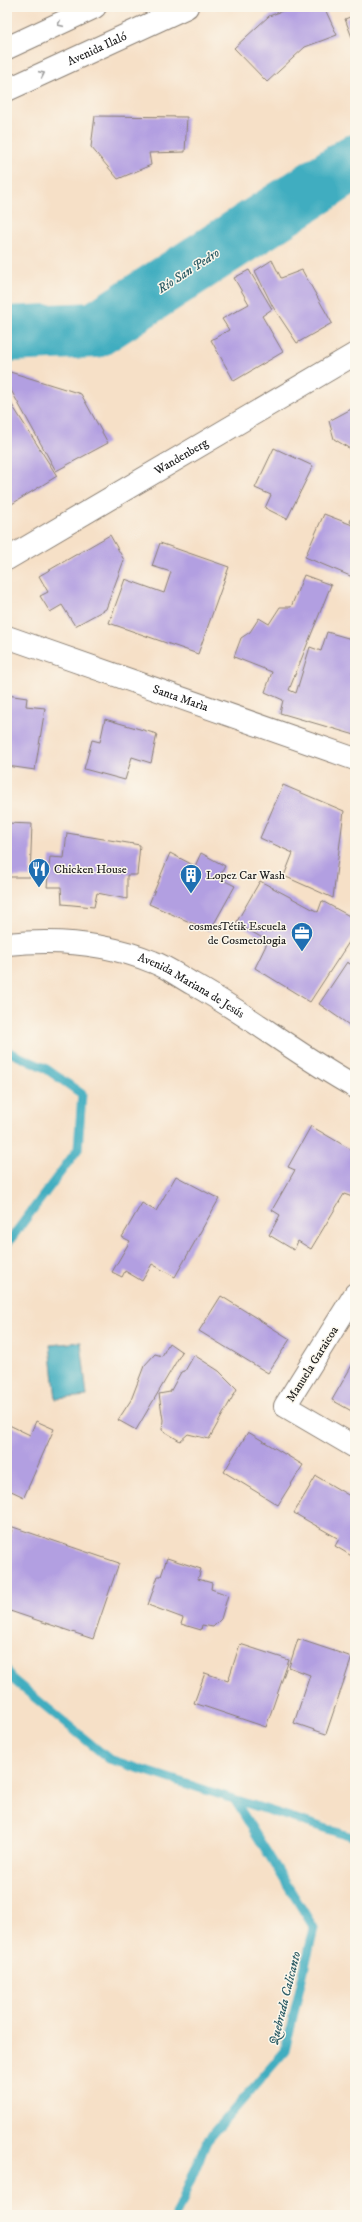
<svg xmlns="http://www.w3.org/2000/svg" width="362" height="2222" viewBox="0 0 362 2222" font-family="'IM FELL DW Pica',serif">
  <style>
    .water { fill: #41adc0; stroke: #2e646e }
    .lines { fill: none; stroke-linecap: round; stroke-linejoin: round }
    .stream { stroke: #41adc0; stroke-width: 9 }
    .river { stroke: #41adc0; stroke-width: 56 }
    .building { fill: #b29fe1 }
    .minor-casing { stroke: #897e72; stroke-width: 24 }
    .tertiary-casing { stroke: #897e72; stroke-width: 24 }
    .secondary-casing { stroke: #897e72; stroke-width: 24 }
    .minor { stroke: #fff; stroke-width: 22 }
    .tertiary { stroke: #fff; stroke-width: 22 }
    .secondary { stroke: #fff; stroke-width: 22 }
    .oneway { stroke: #999 }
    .labels { text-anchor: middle; stroke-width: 3; stroke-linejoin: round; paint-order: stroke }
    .street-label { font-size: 12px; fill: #1c1c1c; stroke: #fbf7ec }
    .poi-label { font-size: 12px; fill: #1c1c1c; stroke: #fbf7ec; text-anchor: start }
    .water-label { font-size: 13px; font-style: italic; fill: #2d5d66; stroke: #fbf7ec }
  </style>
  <rect width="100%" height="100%" fill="#fbf7ec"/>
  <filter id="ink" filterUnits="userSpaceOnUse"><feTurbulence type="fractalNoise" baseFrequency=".025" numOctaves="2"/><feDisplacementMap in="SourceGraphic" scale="8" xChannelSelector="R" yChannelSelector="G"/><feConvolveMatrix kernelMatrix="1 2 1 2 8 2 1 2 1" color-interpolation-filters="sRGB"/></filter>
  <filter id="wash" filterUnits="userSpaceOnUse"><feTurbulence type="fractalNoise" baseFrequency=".012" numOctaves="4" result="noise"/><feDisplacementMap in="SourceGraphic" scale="16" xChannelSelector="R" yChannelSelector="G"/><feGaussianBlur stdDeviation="0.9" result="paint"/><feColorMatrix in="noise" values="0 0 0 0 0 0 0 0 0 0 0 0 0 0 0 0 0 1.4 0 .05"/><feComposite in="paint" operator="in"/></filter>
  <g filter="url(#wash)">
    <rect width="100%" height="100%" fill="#f6e0c7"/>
    <path class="water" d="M81,1342L87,1396L56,1399L50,1345Z"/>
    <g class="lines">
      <g class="stream">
        <path d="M7,1051L45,1068L82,1094L78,1149L7,1244"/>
        <path d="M7,1670L11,1678L109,1759L355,1838"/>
        <path d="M176,2215L207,2141L285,2051L314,1928L234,1799"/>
      </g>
      <path class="river" d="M7,334L95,330L355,162"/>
    </g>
    <g id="blocks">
      <g class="building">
        <path d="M293,7H324L337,35L305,47L267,82L234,48L269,16Z"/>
        <path d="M355,15V45L345,19Z"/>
        <path d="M95,116L187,117L185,152L149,153L151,165L118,179L91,147Z"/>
        <path d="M272,260L281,278L302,270L332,323L297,343L273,307L255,271Z"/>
        <path d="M249,270L272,309L262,316L283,352L234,381L211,340L229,330L222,319L249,304L234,278Z"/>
        <path d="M7,371L81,394L108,443L56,471L7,383Z"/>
        <path d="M7,397L57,476L7,507Z"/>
        <path d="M355,407V452L334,439L329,421Z"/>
        <path d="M274,448L313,466L287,519L265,508L271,495L255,488Z"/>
        <path d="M355,509V524L350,522Z"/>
        <path d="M324,514L355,526V578L305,557Z"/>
        <path d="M110,535L124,560L106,609L75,626L62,605L50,612L40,596L48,592L39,576Z"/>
        <path d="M160,543L229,567L198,654L109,623L125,579L164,593L171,572L152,566Z"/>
        <path d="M304,575L331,585L289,690L296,693L310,647L321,651L327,632L355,640V662L352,673L355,674V735L280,713L283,700L265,692L272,672L234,657L241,638L250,632L259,618L269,624L280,607H291Z"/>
        <path d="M7,695L27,698L26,706L45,708L35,770L7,766Z"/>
        <path d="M105,719L157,734L151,763L132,757L125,780L84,769L92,740L100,742Z"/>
        <path d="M283,785L344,811L333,898L284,876L293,853L260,838Z"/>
        <path d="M7,823L32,824L30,877H7Z"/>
        <path d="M67,833L140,845L137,875H127V899L97,893L94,907L62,904L61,887H47L50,857L64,858Z"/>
        <path d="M170,853L195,866L201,853L225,866L219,878L235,886L210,931L149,904Z"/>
        <path d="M260,881L318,912L322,901L355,919V933L310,1002L255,968L268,941L236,923Z"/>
        <path d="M347,962L355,967V1029L319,1004Z"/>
        <path d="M311,1126L355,1152V1198L344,1194L311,1249L298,1241L294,1250L269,1235L280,1215L272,1210L295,1170L288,1167Z"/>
        <path d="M176,1176L219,1199L175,1277L152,1264L142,1281L125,1271L122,1277L112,1272L130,1241L122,1237L142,1203L156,1211Z"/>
        <path d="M221,1296L290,1339L268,1373L199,1331Z"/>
        <path d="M169,1343L182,1352L136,1430L118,1420L131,1400L144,1366L155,1354L162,1356Z"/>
        <path d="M194,1355L219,1371L237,1389L209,1439L188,1434L180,1441L162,1430L163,1420L159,1394L170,1392L181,1372L185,1371Z"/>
        <path d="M355,1360V1413L332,1400Z"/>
        <path d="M36,1421L54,1429L24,1497L7,1489L9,1448L7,1424L30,1435Z"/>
        <path d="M248,1432L303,1465L278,1505L224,1472Z"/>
        <path d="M316,1476L355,1499V1558L335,1546L339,1539L294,1513Z"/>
        <path d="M13,1527L119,1563L93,1639L7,1610V1543Z"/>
        <path d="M167,1558L201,1569L198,1579L212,1583L211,1589L228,1595L221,1619L213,1627L202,1625L201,1630L181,1624L183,1618L148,1605L158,1576H161Z"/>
        <path d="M298,1639L352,1657L326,1734L294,1723L310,1675L289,1667Z"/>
        <path d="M240,1644L289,1660L266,1727L194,1703L205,1673L228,1681Z"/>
      </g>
    </g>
  </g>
  <g filter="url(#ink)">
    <use href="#blocks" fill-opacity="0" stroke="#897e72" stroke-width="1"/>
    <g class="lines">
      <g class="minor-casing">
        <g id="minor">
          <path id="s1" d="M7,559L355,354"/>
          <path id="s2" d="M7,637L355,759"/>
          <path d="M355,1294L285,1406L355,1447"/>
        </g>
      </g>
      <g class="tertiary-casing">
        <g id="tertiary">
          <path id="s3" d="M7,944C56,939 107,943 153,962C167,967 180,977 193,984C249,1015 299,1056 355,1087"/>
        </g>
      </g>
      <g class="secondary-casing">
        <g id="secondary">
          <path d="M7,48L95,7"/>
          <path id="s4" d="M7,90L187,7"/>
        </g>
      </g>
      <use href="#minor" class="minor"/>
      <use href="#tertiary" class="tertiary"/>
      <use href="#secondary" class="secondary"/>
    </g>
    <defs><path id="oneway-chevron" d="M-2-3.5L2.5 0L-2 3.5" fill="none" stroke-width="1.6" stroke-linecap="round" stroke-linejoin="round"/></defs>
    <g class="oneway">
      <use href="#oneway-chevron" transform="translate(60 24) rotate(155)"/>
      <use href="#oneway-chevron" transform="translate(42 74) rotate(-25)"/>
    </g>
  </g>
  <defs>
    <g id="restaurant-pin" transform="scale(1.15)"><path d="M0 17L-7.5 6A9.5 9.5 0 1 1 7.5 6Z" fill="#1f6fb2" stroke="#fbf7ec"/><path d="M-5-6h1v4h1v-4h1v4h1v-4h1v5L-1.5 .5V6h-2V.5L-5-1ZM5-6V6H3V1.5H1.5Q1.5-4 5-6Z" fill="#fff"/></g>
    <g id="building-pin" transform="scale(1.15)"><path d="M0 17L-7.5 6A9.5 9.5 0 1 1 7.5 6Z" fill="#1f6fb2" stroke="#fbf7ec"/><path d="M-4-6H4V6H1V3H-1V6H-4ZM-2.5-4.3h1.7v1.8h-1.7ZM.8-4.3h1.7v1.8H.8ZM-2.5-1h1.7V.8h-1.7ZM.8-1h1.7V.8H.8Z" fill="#fff"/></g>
    <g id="office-pin" transform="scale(1.15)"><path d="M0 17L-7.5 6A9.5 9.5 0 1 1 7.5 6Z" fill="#1f6fb2" stroke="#fbf7ec"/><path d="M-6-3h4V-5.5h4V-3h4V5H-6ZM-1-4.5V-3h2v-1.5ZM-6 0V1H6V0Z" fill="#fff"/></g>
  </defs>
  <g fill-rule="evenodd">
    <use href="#restaurant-pin" x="39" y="869"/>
    <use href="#building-pin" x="191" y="875"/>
    <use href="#office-pin" x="302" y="933"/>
  </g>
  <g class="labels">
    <g class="street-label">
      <text dy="4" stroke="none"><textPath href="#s4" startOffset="99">Avenida Ilaló</textPath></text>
      <text dy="4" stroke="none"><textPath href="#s1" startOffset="202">Wandenberg</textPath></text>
      <text dy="4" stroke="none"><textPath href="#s2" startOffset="184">Santa Marìa</textPath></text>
      <text dy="4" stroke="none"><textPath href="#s3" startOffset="193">Avenida Mariana de Jesús</textPath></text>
      <text transform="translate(312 1364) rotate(-58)" y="4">Manuela Garaicoa</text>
    </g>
    <g class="poi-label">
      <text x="54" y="873">Chicken House</text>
      <text x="206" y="879">Lopez Car Wash</text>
      <text x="286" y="930" text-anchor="end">cosmesTétik Escuela<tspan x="286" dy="14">de Cosmetologia</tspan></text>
    </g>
    <g class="water-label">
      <text transform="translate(188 270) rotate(-33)" y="5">Río San Pedro</text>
      <text transform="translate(284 1998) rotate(-76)" y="5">Quebrada Calicanto</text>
    </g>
  </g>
  <rect width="362" height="2222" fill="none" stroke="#fbf7ec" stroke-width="24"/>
</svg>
